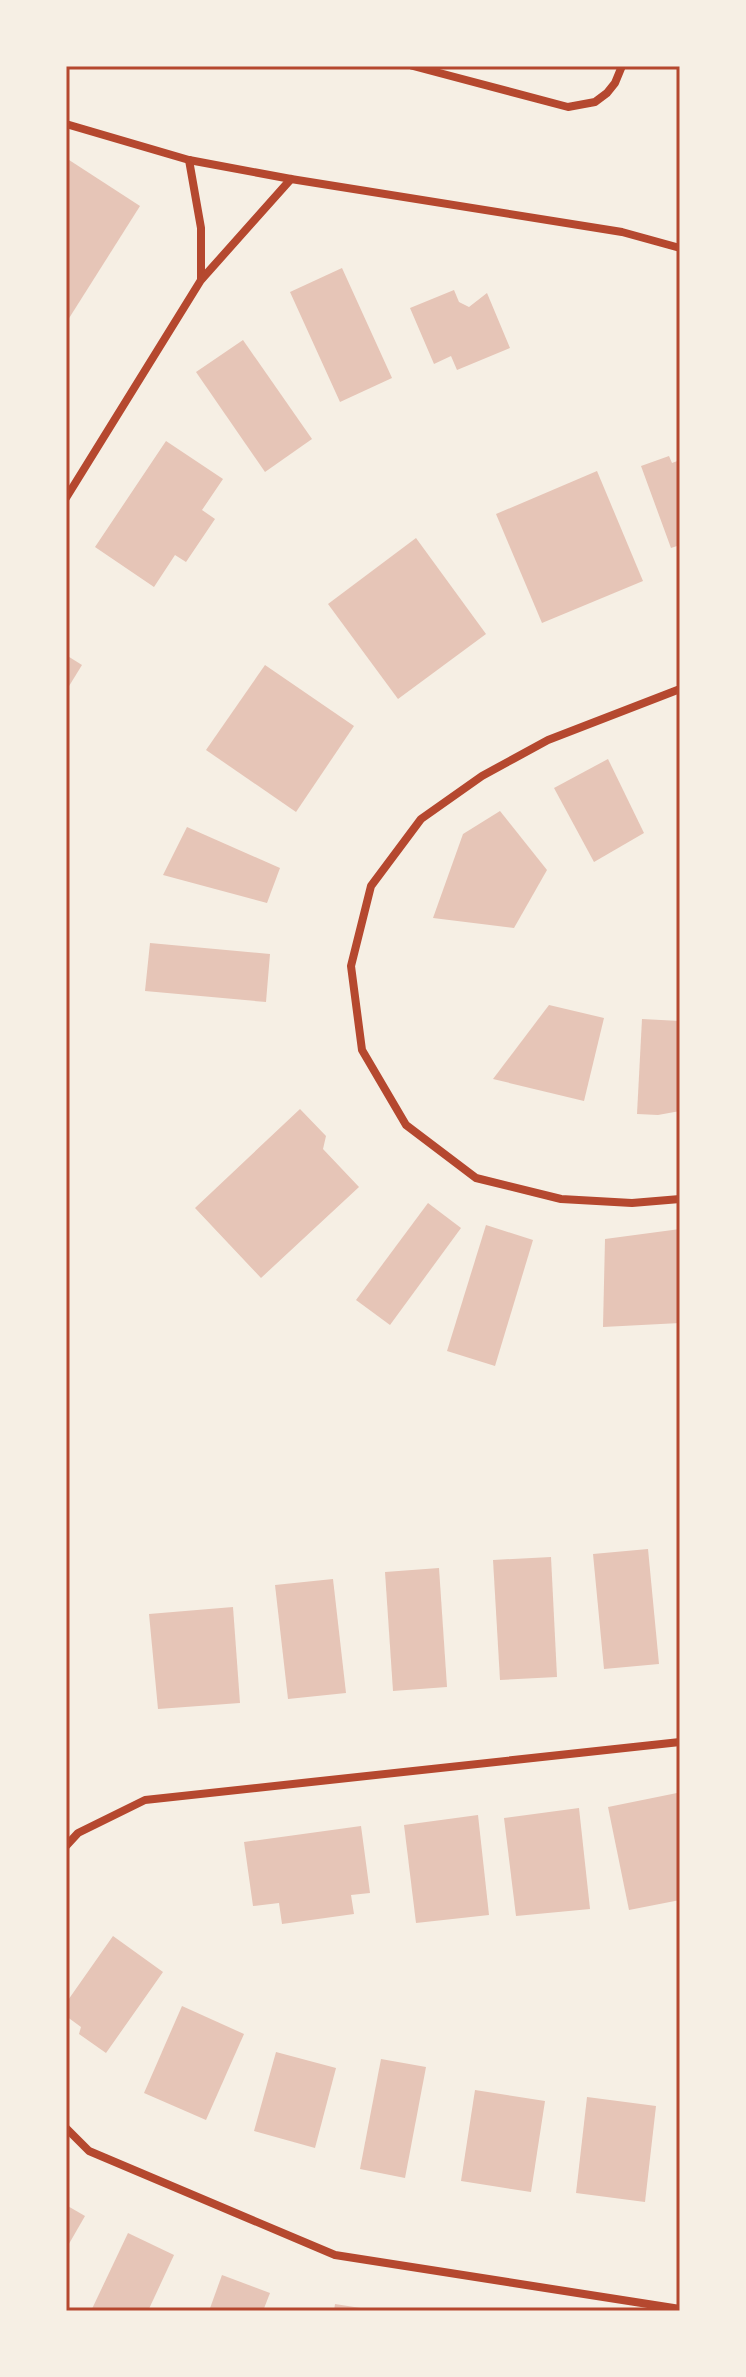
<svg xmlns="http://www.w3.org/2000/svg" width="746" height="2377" viewBox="0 0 746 2377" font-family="'Golos Text',sans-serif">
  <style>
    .building { fill: #e6c5b7 }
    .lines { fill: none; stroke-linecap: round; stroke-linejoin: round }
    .minor { stroke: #b5482f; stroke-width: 8 }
    .neatline { fill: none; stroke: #b5482f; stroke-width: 3 }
  </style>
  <rect width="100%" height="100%" fill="#f6efe4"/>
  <g class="building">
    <path d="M66,158L140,206L66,323Z"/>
    <path d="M342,268L392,378L340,402L290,292Z"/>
    <path d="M454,290L459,302L469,307L487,293L510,348L457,370L451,356L434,364L410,308Z"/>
    <path d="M243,340L312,439L265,472L196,372Z"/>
    <path d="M166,441L223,479L202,510L215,519L186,562L175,555L154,587L95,547Z"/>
    <path d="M669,456L672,463L680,460V545L671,548L641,466Z"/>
    <path d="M597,471L643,581L542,623L496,514Z"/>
    <path d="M416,538L486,634L398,699L328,604Z"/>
    <path d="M66,655L82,665L66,691Z"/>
    <path d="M265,665L354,726L296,812L206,750Z"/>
    <path d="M608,759L644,833L594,862L554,788Z"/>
    <path d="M500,811L547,870L514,928L433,918L463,834Z"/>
    <path d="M187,827L280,868L267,903L163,875Z"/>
    <path d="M150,943L270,954L266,1002L145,991Z"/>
    <path d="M549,1005L604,1018L584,1101L493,1079Z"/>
    <path d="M642,1019L680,1021V1111L658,1115L637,1114Z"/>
    <path d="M300,1109L326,1136L323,1149L359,1187L261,1278L195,1208Z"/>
    <path d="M428,1203L461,1228L390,1325L356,1300Z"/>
    <path d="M486,1225L533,1240L495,1366L447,1351Z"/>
    <path d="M680,1229V1323L603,1327L605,1239Z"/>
    <path d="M648,1549L659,1664L604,1669L593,1554Z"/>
    <path d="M551,1557L557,1677L500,1680L493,1560Z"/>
    <path d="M439,1568L447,1687L393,1691L385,1572Z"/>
    <path d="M333,1579L346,1693L288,1699L275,1585Z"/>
    <path d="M233,1607L240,1703L158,1709L149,1614Z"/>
    <path d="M677,1793L680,1810V1900L629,1910L608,1807Z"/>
    <path d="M579,1808L590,1909L516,1916L504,1818Z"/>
    <path d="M478,1815L489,1915L416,1923L404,1825Z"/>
    <path d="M361,1826L370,1893L351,1895L354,1914L282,1924L279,1903L253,1906L244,1842Z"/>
    <path d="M113,1936L163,1972L106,2053L79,2034L81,2027L66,2016V2003Z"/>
    <path d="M182,2006L244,2034L206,2120L144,2093Z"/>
    <path d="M276,2052L336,2068L315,2148L254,2131Z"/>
    <path d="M381,2059L426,2067L405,2178L360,2169Z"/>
    <path d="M475,2090L545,2101L531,2192L461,2181Z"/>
    <path d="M587,2097L656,2106L645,2202L576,2193Z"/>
    <path d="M66,2205L85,2216L66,2249Z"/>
    <path d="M128,2233L174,2255L148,2311H91Z"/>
    <path d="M222,2275L270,2293L263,2311H209Z"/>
    <path d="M335,2304L367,2309V2311H334Z"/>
  </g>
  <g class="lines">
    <g class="minor">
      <path d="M413,66L568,107L595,102L607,93L615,83L622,66"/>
      <path d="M66,124L189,160L291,179L622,232L680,248"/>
      <path d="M189,160L201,228V279"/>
      <path d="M66,498L201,280L291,179"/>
      <path d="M680,689L548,740L482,776L421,819L371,886L351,966L362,1050L406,1125L476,1178L561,1199L632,1203L680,1199"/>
      <path d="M66,1846L78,1833L145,1800L680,1742"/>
      <path d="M66,2128L89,2151L335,2255L680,2309"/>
    </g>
  </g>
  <rect width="746" height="2377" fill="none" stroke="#f6efe4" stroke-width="136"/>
  <rect x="68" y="68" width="610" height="2241" class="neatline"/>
</svg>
